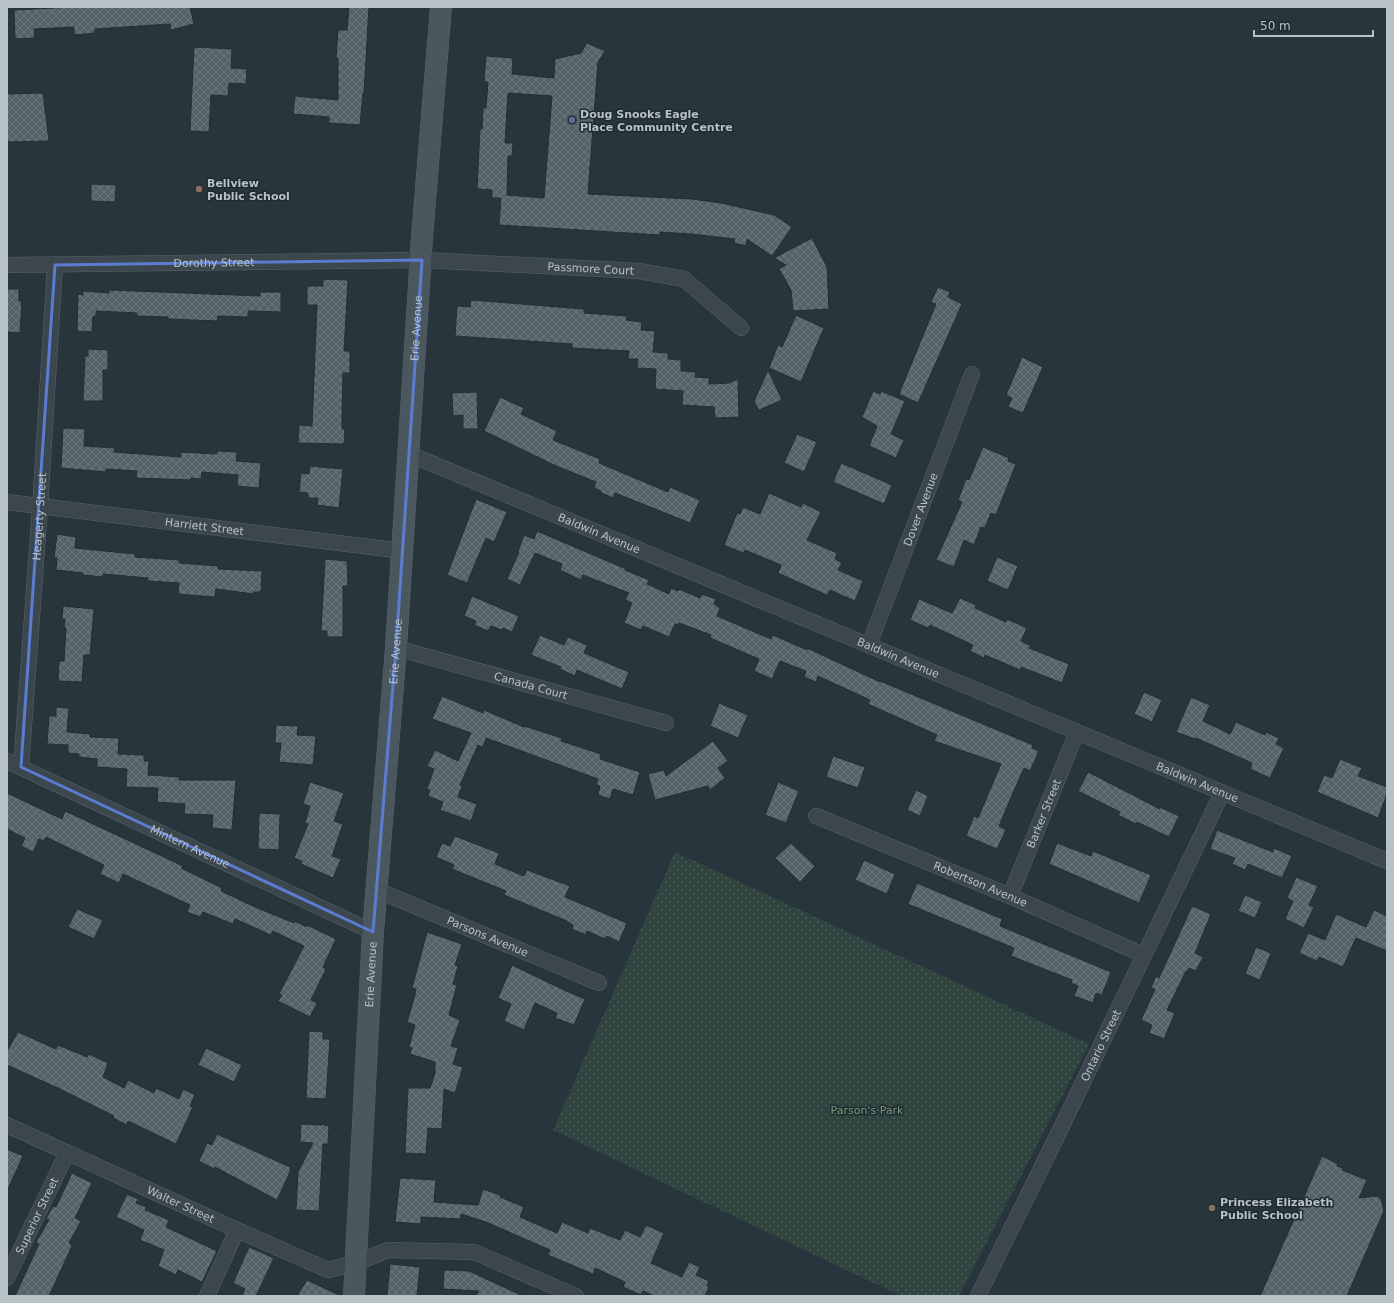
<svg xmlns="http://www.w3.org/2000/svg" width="1394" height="1303" viewBox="0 0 1394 1303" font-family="'DejaVu Sans',sans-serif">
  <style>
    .park { fill: url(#park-dots) }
    .building { fill: url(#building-cross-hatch); stroke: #222e34; fill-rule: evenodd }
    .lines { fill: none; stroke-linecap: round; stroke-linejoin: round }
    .street-casing { stroke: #59656a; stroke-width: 16 }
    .secondary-casing { stroke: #59656a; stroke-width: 22 }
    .street { stroke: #3b474d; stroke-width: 15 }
    .secondary { stroke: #4a575f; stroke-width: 21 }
    .marked { fill: none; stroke: #5b7cd1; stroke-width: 3; stroke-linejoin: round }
    .service-dot { fill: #5c6f8a; stroke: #202c32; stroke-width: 1.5 }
    .education-dot { fill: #8d6e63; stroke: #202c32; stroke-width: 1.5 }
    .labels { text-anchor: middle; stroke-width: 3; stroke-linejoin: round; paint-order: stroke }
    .poi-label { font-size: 11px; font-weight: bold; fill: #b7c2c7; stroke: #202c32; text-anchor: start }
    .street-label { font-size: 11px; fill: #b7c2c7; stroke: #202c32 }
    .park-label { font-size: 11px; fill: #799b78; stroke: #202c32 }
  </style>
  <defs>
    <pattern id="park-dots" width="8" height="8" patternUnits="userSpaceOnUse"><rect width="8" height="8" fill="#2f443f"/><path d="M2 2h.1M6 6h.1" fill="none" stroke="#4b5d59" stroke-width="1.8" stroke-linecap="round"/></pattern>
    <pattern id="building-cross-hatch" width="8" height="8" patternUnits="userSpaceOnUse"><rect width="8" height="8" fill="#536369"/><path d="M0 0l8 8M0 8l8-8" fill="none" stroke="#6a787d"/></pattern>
  </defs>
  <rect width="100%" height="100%" fill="#28353c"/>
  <path class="park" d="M675,852L1089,1044L959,1296H901L553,1130Z"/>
  <g class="building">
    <path d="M72,7H190L194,24L171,30L170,24L95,29V33L74,35V27L34,29L35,38L15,39L14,10Z"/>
    <path d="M349,7H369L364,93H363L360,125L329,123V117L293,114L295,96L338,100V58H336L338,30H347Z"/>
    <path d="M587,43L605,51L598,62L588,194L692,199L721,203L774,215L792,227L772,256L747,239L746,246L734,243L735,239L691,234L660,232V235L499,225L501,198H492V190L477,189L480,129H482L483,108H486L488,82H484L486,56L513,58L512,74L554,78L555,59L581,53ZM508,93L552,96L544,198L507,195L508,156H512L513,143H505Z"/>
    <path d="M194,47L232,49L231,68L247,69L246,84L229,83L228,96L211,95L209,132L190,131Z"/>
    <path d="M43,93L49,141L7,142V94Z"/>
    <path d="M91,184L116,185L115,202L91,201Z"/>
    <path d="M812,238L827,267L829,309L793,311L791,290L779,269L786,265L774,258Z"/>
    <path d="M323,279L348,280L344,351H350V373H343L342,417V429H345L344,444L298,443L299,425L312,426L317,305H307V286H323Z"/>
    <path d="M938,287L950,292L948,297L962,304L918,403L899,394L936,304L931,302Z"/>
    <path d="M7,289H19V301H22L20,333L7,332Z"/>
    <path d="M109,290L260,296V292H281V312L248,311V317L218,316L217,321L168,319V317L137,316V313L96,311V316H93L92,332L77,331L78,294L83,295V291L109,293Z"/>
    <path d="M471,300L584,309V313L627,316L626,320L642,322L641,330L655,331L653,352L668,353V359L681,360V371L696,372L695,377L709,378V384L729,383L738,379L739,417L715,418L714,407L682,405L683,391L655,389L656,369L637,368L638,359H628L629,351L572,348V344L455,336L457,306L470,307Z"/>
    <path d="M796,315L824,328L801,382L769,368L778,345L782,347Z"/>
    <path d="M88,349L108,350V370H103V401H83L85,356H88Z"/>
    <path d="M1022,357L1043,367L1023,413L1008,407L1012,398L1006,395Z"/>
    <path d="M768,370L782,400L759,410L754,401Z"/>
    <path d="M873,391L880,394L881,391L905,401L891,434L904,440L896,458L869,446L877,426L862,417Z"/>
    <path d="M477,392L478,429H463V415L453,416L452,393Z"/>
    <path d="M500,397L524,408L521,414L557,431L553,440L600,459L599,463L668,492L670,487L700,500L690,523L615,493L613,498L600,492L601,491L594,488L596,482L554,465L484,431Z"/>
    <path d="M63,428L85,429L84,446L115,448L114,452L181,457V452L217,454V451L237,452L236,461L261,463L259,488L237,486L238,475L202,472L201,479L191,478V480L136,478L137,471L106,469V472L61,468Z"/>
    <path d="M797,434L817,442L804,472L784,463Z"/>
    <path d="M983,447L1009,458L1008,461L1016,464L996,515L991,513L985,528L981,527L974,545L964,540L954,567L936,560L962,502L958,500L966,479L969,480Z"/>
    <path d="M841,463L892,485L884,504L833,482Z"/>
    <path d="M310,466L343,469L339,508L317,505L318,498H308V493L299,492L301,473L309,474Z"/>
    <path d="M769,493L801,507L803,503L821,512L807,540L837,553L835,559L842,563L838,570L863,581L855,601L830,590L827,595L800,583L778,573L781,565L745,550L743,553L724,545L737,513L740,514L743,507L760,514Z"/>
    <path d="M476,499L507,512L494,542L486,538L467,583L447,575Z"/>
    <path d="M537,531L626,569L625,570L649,580L647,584L669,594L671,588L678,591L679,589L700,598L702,594L716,599L714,604L720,608L717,616L771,639L773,635L807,650V648L880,682V681L1033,745L1032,748L1039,751L1030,771L1024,768L1010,800L999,826L1006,830L997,849L966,836L974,816L978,818L1001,764L934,741L937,735L868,704L870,700L818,676L816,682L804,677L806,671L780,661L772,679L754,671L759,659L710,638L711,635L679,623L678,625L675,624L669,637L643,626L641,630L624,623L632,603L625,600L629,593L583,575L581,580L560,570L562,564L535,553L520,585L507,579L519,552L518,551L524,535L534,539Z"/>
    <path d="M57,534L76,537L75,548L135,554V557L179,560V563L218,566V569L262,571L261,592H254V594L216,589L215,597L178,594L179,583L148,581V578L103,574V577L83,575V573L56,570L57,558H54Z"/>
    <path d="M997,557L1018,566L1008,590L987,581Z"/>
    <path d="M325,559L347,561L348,586H343V637H327V631H321Z"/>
    <path d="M472,596L519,616L512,632L503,628L502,630L491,626L488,631L474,625L476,621L464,616Z"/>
    <path d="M960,598L976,605L975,608L1006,622L1007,619L1027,628L1021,641L1031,646L1029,648L1069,664L1062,683L1021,667L1020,670L985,655L984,658L970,651L973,645L930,625L928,628L910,620L919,599L952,613Z"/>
    <path d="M63,606L94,609L90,655H84L82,682L58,681L59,661H64L66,628H64L65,619H62Z"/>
    <path d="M540,635L564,645L568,637L587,645L584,653L629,672L622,689L577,670L575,676L560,669L561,667L531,655Z"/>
    <path d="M1144,692L1162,700L1152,722L1134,714Z"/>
    <path d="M442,696L483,713L484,710L524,727V726L562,738L561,741L601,754L600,759L640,772L633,795L613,789L610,799L598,795L600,786L596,785L598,779L486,738L483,747L478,745L460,785L462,786L458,797L477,804L471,821L440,810L443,802L428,796L430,790L427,789L434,769L427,766L435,750L458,761L471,733L432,719Z"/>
    <path d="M1191,697L1210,705L1203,721L1230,734L1236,722L1265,735L1266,732L1279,738L1276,744L1284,748L1270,778L1250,769L1252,763L1196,738L1195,739L1176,732Z"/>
    <path d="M719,703L748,715L738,738L710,726Z"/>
    <path d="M56,707L69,708L67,732L90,734V737L119,738L118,754L144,755V761H149L148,775L179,777V780H236L232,830L212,828L213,815L184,814L185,804L157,802L158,788L126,787L127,769L97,767V759L79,757V754L68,753V745L47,744L49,716H56Z"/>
    <path d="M276,725L298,726L297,735L316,736L313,765L279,762L281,743H275Z"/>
    <path d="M713,741L728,761L718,768L725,778L710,790L708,786L655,800L648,774L664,770L666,776Z"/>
    <path d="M833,756L865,767L858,788L826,777Z"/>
    <path d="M1340,759L1362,768L1358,776L1387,787V794L1378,818L1317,792L1324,775L1332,778Z"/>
    <path d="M1088,772L1160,809V807L1179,816L1169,837L1137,822L1136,824L1118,815L1120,812L1078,791Z"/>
    <path d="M310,782L344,793L334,821L343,824L332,856L341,859L333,878L301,864L302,861L294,858L308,824L305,823L310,806L303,804Z"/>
    <path d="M778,782L799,791L786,823L765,815Z"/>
    <path d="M916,790L928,796L920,816L907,810Z"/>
    <path d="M7,793L62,819L65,811L91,823L183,866L181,868L222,888L221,891L255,907L294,923L295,921L306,927L307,925L336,939L323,967L326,969L311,1000L317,1003L310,1017L278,1001L282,995L279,994L304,946L273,931L271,935L235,919L233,924L203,912L200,917L187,912L190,905L123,874L119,883L100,874L104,865L46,837L44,841L39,839L33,852L21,846L25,838L7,829Z"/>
    <path d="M259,813L280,814L279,850L258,849Z"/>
    <path d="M1217,830L1273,852L1274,848L1292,856L1282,878L1248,864L1245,870L1232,864L1235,858L1210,849Z"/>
    <path d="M455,836L499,853L495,864L524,876L527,870L570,886L565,897L627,923L619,942L607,936L605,939L587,931L586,935L572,929L573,925L567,921L504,895L506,891L452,869L454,865L436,857L442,843L450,846Z"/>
    <path d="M791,843L815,866L800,882L775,858Z"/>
    <path d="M1057,843L1091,856L1093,851L1151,875L1139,903L1049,864Z"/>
    <path d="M864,860L895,874L887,894L855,880Z"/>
    <path d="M1296,877L1318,886L1309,905L1314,907L1304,928L1285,919L1293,901L1287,898Z"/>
    <path d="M917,883L1002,919L1000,926L1111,972L1102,995L1096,993L1093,1003L1074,996L1078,986L1071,983L1072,980L1011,956L1014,948L908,904Z"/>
    <path d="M1245,895L1262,902L1255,918L1238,911Z"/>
    <path d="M1192,906L1211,914L1195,953L1203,957L1196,971L1189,968L1188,971H1186L1167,1010L1175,1013L1164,1039L1149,1033L1152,1025L1141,1020L1155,989L1151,988L1156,976L1159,978Z"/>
    <path d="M77,909L103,920L94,939L68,927Z"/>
    <path d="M1374,910L1387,916V951L1356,938L1343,967L1319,957L1317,961L1299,953L1308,933L1325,940L1336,914L1366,927Z"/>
    <path d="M427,932L462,944L455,965L458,966L453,984L457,985L449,1015L460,1020L451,1046L458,1048L453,1064L463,1067L455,1093L444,1089L442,1129L428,1128L426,1154L405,1153L408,1088H430L435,1073V1062L410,1054L412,1048L409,1047L415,1025L407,1022L415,995L416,989L412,988Z"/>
    <path d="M1256,947L1271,953L1260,980L1245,974Z"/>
    <path d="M512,965L566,991L585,999L574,1025L555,1018L557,1013L535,1003L524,1030L504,1021L511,1004L498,998Z"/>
    <path d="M309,1031L323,1032V1039H330L326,1099L306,1098Z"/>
    <path d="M18,1032L56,1049L58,1045L87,1057L89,1054L108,1063L103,1077L124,1088L128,1080L154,1093L156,1088L179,1099L183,1089L195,1095L190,1106L193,1107L176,1144L128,1121L127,1125L113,1118L114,1116L60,1089L7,1065V1051Z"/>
    <path d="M206,1048L242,1065L234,1082L198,1065Z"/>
    <path d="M324,1123V1125L329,1126L328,1144H323L319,1211L296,1210L298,1172L313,1143L300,1142L301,1124L322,1125Z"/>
    <path d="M217,1134L290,1167V1172L277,1200L215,1167L214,1169L199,1161L207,1143L212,1145Z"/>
    <path d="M7,1149L23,1156L7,1191Z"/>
    <path d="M1322,1156L1338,1164L1337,1166L1343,1168L1342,1170L1367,1180L1359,1198L1377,1196L1381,1199L1384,1211L1347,1296H1260Z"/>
    <path d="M72,1173L92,1183L75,1218L81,1221L69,1243L72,1246L49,1296H15L39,1244L36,1242L49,1220L46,1219L53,1206L56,1207Z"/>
    <path d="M400,1178L436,1180L434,1202L478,1205L483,1189L500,1195V1197L524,1207L520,1217L557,1233L562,1222L588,1233L590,1228L620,1240L625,1230L640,1237L646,1225L664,1233L651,1263L682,1277L689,1262L700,1267L696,1275L709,1281L707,1286L709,1287L705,1296H655L643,1291L641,1295L623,1287L625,1282L595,1268L593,1274L548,1255L550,1250L486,1222L461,1214V1219L421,1217V1224L395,1222Z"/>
    <path d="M127,1194L138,1199L136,1203L146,1207L145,1210L169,1220L166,1227L217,1251L202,1282L178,1270L176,1275L158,1266L164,1250L140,1240L144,1230L116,1217Z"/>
    <path d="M249,1247L274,1258L256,1296H242L245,1289L233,1283Z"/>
    <path d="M390,1264L420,1267L417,1296H387Z"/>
    <path d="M444,1270L469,1271L523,1296H476L479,1291L443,1289Z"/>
    <path d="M307,1280L341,1296H297Z"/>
  </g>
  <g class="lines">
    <g class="street-casing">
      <g id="street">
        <path id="s1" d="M7,265L422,260L639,271L684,279L741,328"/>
        <path id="s2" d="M409,454L1387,861"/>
        <path id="s3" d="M7,502L403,551"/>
        <path id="s4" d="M869,645L972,374"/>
        <path id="s5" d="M396,648L666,723"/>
        <path id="s6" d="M7,761L373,932"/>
        <path id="s7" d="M21,767L40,508L55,265"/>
        <path id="s8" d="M816,816L1010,896L1144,955"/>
        <path id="s9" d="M377,890L599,983"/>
        <path id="s10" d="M1010,896L1077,732"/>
        <path id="s11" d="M7,1125L237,1230L328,1270L356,1263L388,1250L474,1252L576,1296"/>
        <path id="s12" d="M7,1278L67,1153"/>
        <path d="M207,1296L237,1230"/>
        <path id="s13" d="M978,1296L1062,1126L1222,793"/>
      </g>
    </g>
    <g class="secondary-casing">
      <g id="secondary">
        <path id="s14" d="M354,1296L373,932L396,648L422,237L441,7"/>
      </g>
    </g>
    <use href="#street" class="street"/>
    <use href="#secondary" class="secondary"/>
  </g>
  <path class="marked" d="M422,260L396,648L373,932L21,767L55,265Z"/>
  <circle class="service-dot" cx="572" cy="120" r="4"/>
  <g class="education-dot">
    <circle cx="199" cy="189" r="4"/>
    <circle cx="1212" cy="1208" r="4"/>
  </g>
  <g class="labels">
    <g class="poi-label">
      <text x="580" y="118">Doug Snooks Eagle<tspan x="580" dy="13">Place Community Centre</tspan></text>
      <text x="207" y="187">Bellview<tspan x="207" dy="13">Public School</tspan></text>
      <text x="1220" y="1206">Princess Elizabeth<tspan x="1220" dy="13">Public School</tspan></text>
    </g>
    <g class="street-label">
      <text dy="4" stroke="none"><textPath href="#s1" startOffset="207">Dorothy Street</textPath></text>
      <text dy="4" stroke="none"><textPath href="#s1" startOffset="584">Passmore Court</textPath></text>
      <text dy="4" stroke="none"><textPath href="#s14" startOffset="970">Erie Avenue</textPath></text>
      <text dy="4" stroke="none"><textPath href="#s4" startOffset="145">Dover Avenue</textPath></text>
      <text dy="4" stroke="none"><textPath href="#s7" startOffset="251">Heagerty Street</textPath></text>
      <text dy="4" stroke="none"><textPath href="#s3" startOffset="199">Harriett Street</textPath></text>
      <text dy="4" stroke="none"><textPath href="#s2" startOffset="206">Baldwin Avenue</textPath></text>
      <text dy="4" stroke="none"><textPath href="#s14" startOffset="646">Erie Avenue</textPath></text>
      <text dy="4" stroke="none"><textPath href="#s2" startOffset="530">Baldwin Avenue</textPath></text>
      <text dy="4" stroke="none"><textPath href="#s5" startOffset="140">Canada Court</textPath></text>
      <text dy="4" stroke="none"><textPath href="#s2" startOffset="854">Baldwin Avenue</textPath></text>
      <text dy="4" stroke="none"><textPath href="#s10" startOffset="89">Barker Street</textPath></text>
      <text dy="4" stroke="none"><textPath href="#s6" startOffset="202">Mintern Avenue</textPath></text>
      <text dy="4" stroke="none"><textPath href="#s8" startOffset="178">Robertson Avenue</textPath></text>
      <text dy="4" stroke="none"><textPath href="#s9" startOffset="120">Parsons Avenue</textPath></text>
      <text dy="4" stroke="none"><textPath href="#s14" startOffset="322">Erie Avenue</textPath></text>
      <text dy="4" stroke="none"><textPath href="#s13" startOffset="279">Ontario Street</textPath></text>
      <text dy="4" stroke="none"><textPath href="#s11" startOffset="191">Walter Street</textPath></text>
      <text dy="4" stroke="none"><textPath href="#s12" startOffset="69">Superior Street</textPath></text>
    </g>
    <g class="park-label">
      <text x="867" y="1114">Parson's Park</text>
    </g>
  </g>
  <rect width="1394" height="1303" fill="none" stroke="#b7c2c7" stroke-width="16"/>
  <path d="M1254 30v6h119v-6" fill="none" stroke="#b7c2c7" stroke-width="2"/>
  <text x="1260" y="30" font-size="12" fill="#b7c2c7" stroke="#202c32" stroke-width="3" paint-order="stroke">50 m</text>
</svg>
